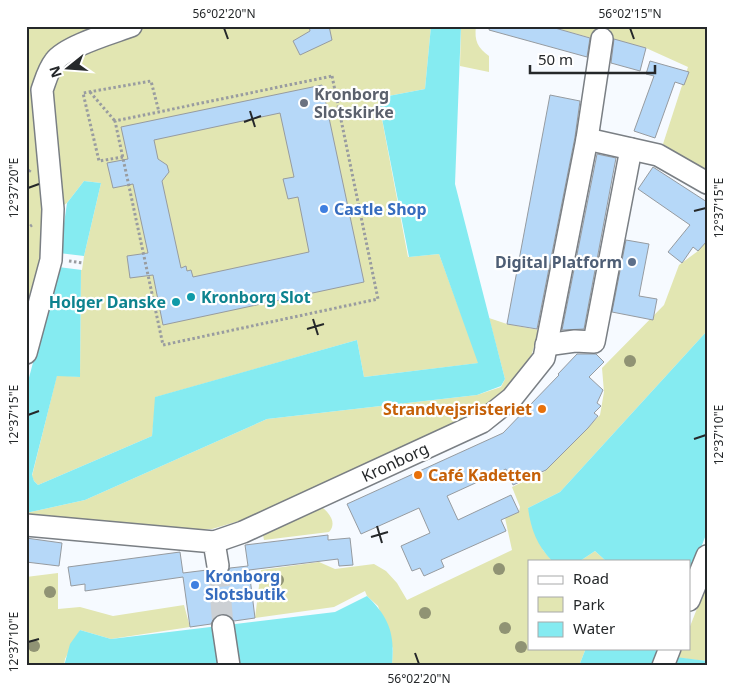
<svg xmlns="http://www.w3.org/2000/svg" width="733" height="692" viewBox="0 0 733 692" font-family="'Noto Sans',sans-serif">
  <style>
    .green { fill: #e2e6b2 }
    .water { fill: #85ebf1 }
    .pier { fill: #f6faff }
    .building { fill: #b6d8f8; stroke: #969ba0; fill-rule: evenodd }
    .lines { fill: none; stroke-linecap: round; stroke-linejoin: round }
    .minor-tunnel { stroke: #ccd0d4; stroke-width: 21; stroke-dasharray: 21 11; stroke-linecap: butt }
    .minor-casing { stroke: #7a7f84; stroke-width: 24 }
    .path { stroke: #999ca0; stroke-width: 3; stroke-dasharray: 2.5 2.5; stroke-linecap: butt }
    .minor { stroke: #fff; stroke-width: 21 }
    .tree { fill: #909374 }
    .ticks { fill: none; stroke: #25282a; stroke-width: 2 }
    .worship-dot { fill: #6b7280; stroke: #fff; stroke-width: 2 }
    .shop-dot { fill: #3f7fe0; stroke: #fff; stroke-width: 2 }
    .service-dot { fill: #5c6f8a; stroke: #fff; stroke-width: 2 }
    .culture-dot { fill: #0f9aa8; stroke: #fff; stroke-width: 2 }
    .food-dot { fill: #e8710a; stroke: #fff; stroke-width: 2 }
    .labels { text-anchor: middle; stroke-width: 4.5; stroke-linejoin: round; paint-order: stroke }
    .worship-label { font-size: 16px; font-weight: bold; fill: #5b616d; stroke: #fff; text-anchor: start }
    .shop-label { font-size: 16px; font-weight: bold; fill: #366cbe; stroke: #fff; text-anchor: start }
    .service-label { font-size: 16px; font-weight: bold; fill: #4e5e75; stroke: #fff; text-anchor: end }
    .culture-label { font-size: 16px; font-weight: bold; fill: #0d838f; stroke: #fff; text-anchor: start }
    .food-label { font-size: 16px; font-weight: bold; fill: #c56008; stroke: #fff; text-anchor: end }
    .street-label { font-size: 16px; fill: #25282a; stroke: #fff }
    .neatline { fill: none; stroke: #25282a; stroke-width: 2 }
    .ticks-label { font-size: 12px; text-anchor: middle; fill: #25282a }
  </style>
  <rect width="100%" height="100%" fill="#f6faff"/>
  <g class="green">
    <path d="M28,26H431L425,89L378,98L408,257L439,254L479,363L364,377L357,340L156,397L152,436L38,485L34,481L32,476L57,375L80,377L81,269L101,183L84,181L67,203L48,216L26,325V28Z"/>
    <path d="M461,26H476C474,41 478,48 489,56V72L460,66Z"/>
    <path d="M548,26H707V171L663,144L688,67L646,48L610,38L595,39Z"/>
    <path d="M707,240V331L560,492L528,508L543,550L552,561H529V648H586L579,666H387L392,664L393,649L378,606L367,596L365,591L334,607L255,618L261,570L319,562L335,569L374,564L386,571L397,583L407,600L512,550L505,518L519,512L520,507L512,487L544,472L600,415L604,392L602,368L664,305L679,265L698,251Z"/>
    <path d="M489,318L507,324L539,330L530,360L509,388L481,411L256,516L212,529L175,531L26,519V513L85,500L267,419L477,395L501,387L505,379Z"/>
    <path d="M322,507C330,514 337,523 329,532L264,540L263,535Z"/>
    <path d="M595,551L606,561H580Z"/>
    <path d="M58,573V609L80,607L113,616L184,605L190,627L111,639L80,630L65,659L64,666H26V577Z"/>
    <path d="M707,583V661L678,658L682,648H689V629Z"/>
  </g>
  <g class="water">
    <path d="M431,26H461L455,184L505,379L501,386L477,395L267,419L85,500L26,513V389L57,272L67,203L84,181L101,183L81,269L80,377L57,376L32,475L34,481L38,485L152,436L155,397L357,340L364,377L478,363L439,254L409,257L378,98L425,89Z"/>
    <path d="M707,331V532L689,579V561H606L595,551L580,561H552C537,545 531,530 528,508L560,492Z"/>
    <path d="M367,596C389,617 395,634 392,664L387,666H64L70,644L80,630L111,639L335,612Z"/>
    <path d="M586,648H662L660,655L707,661V666H579Z"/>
  </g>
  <path class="pier" d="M59,253L84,256L82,270L58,267Z"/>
  <g class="building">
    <path d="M309,26H329L332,40L300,55L293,41L310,31Z"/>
    <path d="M490,26H548L590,38L587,57L489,30Z"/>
    <path d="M614,39L646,48L640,71L611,63Z"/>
    <path d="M650,61L689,72L684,85L675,82L655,138L634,131L654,76L646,74Z"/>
    <path d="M322,85L364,282L163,325L153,275L130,278L127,256L148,253L133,184L113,188L107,163L128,159L121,127ZM280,113L294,177L283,179L288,199L298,197L309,252L193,277L191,270L187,271L186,266L181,268L162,181L169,172L167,165L158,159L154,140Z"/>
    <path d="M550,95L580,101L575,137L537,329L507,324Z"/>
    <path d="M597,154L616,158L584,329L562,330Z"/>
    <path d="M653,167L707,202V241L698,251L693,247L682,263L668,252L690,225L638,189Z"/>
    <path d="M626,240L649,244L639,296L657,299L653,320L612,312Z"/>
    <path d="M577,354H596L604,362L589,377L603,390L597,403L601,406L594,413L598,416L588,428L546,470L513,485L506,469L447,496L458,520L511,495L519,512L501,520L506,531L441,560L444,567L424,576L420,568L412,571L401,546L430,533L419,508L361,534L347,504L503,433L559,375L558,374Z"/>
    <path d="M328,535V540L350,538L353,565L339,566L338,559L249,570L255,618L234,621L228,615L222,614L215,617L211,624L190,627L183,577L85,591V584L71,586L68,567L180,552L183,573L207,570L213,577L221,578L226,575L230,568L248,566L245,545Z"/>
    <path d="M26,538L62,543L59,566L26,562Z"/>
  </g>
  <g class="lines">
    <path class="minor-tunnel" d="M218,566L223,626"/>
    <g class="minor-casing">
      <g id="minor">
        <path d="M587,139L658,155L707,183"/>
        <path d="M546,345L575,341L594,342L631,149"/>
        <path d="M26,353L51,260L53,209L42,90C46,79 48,70 55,61C66,46 112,33 131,26"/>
        <path d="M26,525L214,542L218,566"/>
        <path d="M214,542L243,532L482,422L512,398L544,358L587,139L602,39"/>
        <path d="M689,600L707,556"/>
        <path d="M223,626L229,666"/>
        <path d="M663,666L670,648"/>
      </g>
    </g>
    <g class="path">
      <path d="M332,76L378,299L163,345L115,121Z"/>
      <path d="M90,92L115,121"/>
      <path d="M123,157L99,161L83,93L151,81L159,112"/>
      <path d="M26,176L31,169"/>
      <path d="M26,229L32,225"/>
      <path d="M69,261L83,263"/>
    </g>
    <use href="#minor" class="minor"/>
  </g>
  <g class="tree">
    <circle cx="630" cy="361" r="6"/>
    <circle cx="499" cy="569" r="6"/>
    <circle cx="278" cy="580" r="6"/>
    <circle cx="50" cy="592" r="6"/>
    <circle cx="425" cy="613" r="6"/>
    <circle cx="505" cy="628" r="6"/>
    <circle cx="34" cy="646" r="6"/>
    <circle cx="521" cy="647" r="6"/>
  </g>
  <path class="ticks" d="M224,28L228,39M630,28L634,39M250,111L255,127M244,122L261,116M28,188L39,184M694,211L706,208M313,319L318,335M307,329L324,324M28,415L39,411M694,439L706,435M377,526L382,543M371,537L388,532M28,642L39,639M415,653L419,664"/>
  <circle class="worship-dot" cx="304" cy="103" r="5"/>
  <g class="shop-dot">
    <circle cx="324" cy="209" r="5"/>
    <circle cx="195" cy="585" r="5"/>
  </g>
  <circle class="service-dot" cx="632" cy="262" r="5"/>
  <g class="culture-dot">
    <circle cx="191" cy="297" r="5"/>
    <circle cx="176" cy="302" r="5"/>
  </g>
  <g class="food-dot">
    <circle cx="542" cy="409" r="5"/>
    <circle cx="418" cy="475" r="5"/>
  </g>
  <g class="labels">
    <g class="worship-label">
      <text x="314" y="100">Kronborg<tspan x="314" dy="18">Slotskirke</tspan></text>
    </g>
    <g class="shop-label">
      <text x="334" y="215">Castle Shop</text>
      <text x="205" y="582">Kronborg<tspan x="205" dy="18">Slotsbutik</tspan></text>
    </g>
    <g class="service-label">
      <text x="622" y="268">Digital Platform</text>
    </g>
    <g class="culture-label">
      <text x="201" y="303">Kronborg Slot</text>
      <text x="166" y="308" text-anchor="end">Holger Danske</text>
    </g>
    <g class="food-label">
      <text x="532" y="415">Strandvejsristeriet</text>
      <text x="428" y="481" text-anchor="start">Café Kadetten</text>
    </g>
    <g class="street-label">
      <text transform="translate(395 462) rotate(-25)" y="6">Kronborg</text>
    </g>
  </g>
  <rect width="733" height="692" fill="none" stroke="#ffffff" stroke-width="55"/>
  <rect x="528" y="560" width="162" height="90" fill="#ffffff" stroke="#a8a9aa"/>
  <rect x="538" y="576" width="25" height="8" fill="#ffffff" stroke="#a8a9aa"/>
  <text x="573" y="584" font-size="15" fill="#25282a">Road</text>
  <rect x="538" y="597" width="25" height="15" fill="#e2e6b2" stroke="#a8a9aa"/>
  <text x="573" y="610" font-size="15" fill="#25282a">Park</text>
  <rect x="538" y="622" width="25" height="15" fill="#85ebf1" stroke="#a8a9aa"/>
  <text x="573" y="634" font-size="15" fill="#25282a">Water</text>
  <g transform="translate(68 68) rotate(253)" stroke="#ffffff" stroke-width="4" paint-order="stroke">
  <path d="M0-4L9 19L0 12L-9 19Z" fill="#25282a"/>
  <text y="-8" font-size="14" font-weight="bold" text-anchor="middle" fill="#25282a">N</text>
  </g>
  <path d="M530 65v8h125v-8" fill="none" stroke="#25282a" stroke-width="2.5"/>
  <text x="538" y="65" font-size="15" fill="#25282a" stroke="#ffffff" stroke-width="4" paint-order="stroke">50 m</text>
  <rect x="28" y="28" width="678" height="636" class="neatline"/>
  <g class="ticks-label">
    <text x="224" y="18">56°02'20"N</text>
    <text x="630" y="18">56°02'15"N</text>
    <text transform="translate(14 188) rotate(-90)" y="4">12°37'20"E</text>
    <text transform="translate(719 208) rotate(-90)" y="4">12°37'15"E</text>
    <text transform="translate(14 415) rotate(-90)" y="4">12°37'15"E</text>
    <text transform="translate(719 435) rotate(-90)" y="4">12°37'10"E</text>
    <text transform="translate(14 642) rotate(-90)" y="4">12°37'10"E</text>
    <text x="419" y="683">56°02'20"N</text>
  </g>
</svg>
